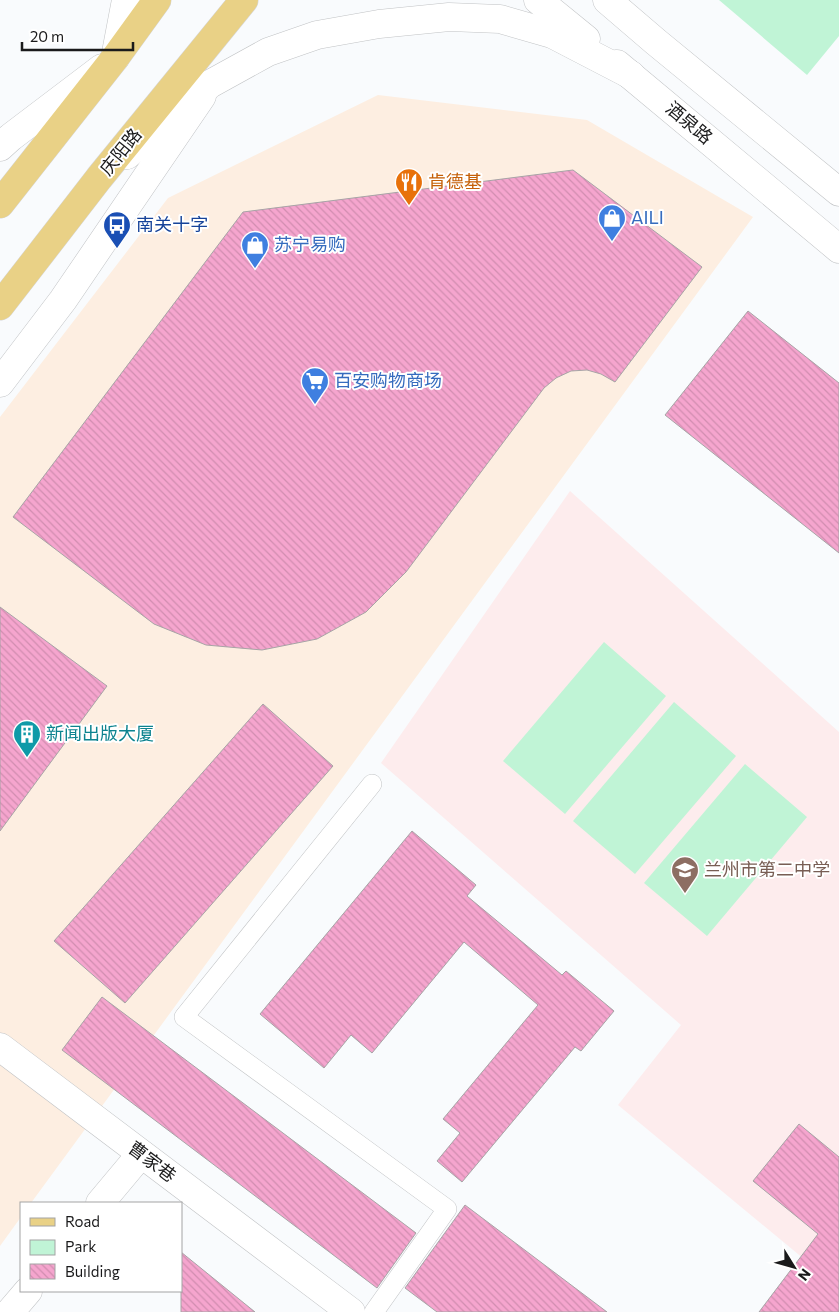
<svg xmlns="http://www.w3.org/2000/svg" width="839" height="1312" viewBox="0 0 839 1312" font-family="Commissioner,'Noto Sans SC',sans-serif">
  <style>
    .commercial { fill: #fdeee1 }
    .education { fill: #fdeced }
    .park { fill: #c0f4d6 }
    .building { fill: url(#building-back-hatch); stroke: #a7a4a6 }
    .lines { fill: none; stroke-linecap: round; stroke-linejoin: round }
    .lane-casing { stroke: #c1c3c5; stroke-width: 20 }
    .street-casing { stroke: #c1c3c5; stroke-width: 29 }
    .secondary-casing { stroke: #c1c3c5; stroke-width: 29 }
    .primary-casing { stroke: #d6d6d6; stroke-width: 29 }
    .lane { stroke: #fff; stroke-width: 19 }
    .street { stroke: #fff; stroke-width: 28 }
    .secondary { stroke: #fff; stroke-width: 28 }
    .primary { stroke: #e9d186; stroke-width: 28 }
    .labels { text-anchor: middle; stroke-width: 4; stroke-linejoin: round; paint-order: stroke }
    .street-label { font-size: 18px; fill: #1a1a1b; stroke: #fff }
    .food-label { font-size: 18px; fill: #c56008; stroke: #fff; text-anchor: start }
    .shop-label { font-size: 18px; fill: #366cbe; stroke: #fff; text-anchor: start }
    .transit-label { font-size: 18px; fill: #164399; stroke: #fff; text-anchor: start }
    .culture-label { font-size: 18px; fill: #0d838f; stroke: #fff; text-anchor: start }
    .education-label { font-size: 18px; fill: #785e54; stroke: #fff; text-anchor: start }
  </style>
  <defs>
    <pattern id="building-back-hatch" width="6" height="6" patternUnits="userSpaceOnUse" patternTransform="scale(1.25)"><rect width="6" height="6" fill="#f5a5ce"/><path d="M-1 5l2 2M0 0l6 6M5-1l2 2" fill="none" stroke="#d18db0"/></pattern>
  </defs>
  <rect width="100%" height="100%" fill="#f9fbfd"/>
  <path class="commercial" d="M378,95L587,120L753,217L31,1203H21V1217L0,1246V417L168,198Z"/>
  <path class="education" d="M570,491L839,732V1288L618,1105L681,1025L381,763Z"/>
  <g class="park">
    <path d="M719,0H839V36L807,75Z"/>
    <path d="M604,642L666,696L565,814L503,761Z"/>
    <path d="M674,702L736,756L635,874L573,821Z"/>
    <path d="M745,764L807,817L707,936L644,883Z"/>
  </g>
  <g class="building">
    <path d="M573,170L702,267L615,382L601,374L587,370L571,371L556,378L544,388L406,572L366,612L317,639L262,650L206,645L154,624L13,517L243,212Z"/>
    <path d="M748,311L839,383V553L665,415Z"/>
    <path d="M0,607L107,686L0,831Z"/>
    <path d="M263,704L333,766L125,1003L54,941Z"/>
    <path d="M412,831L476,885L467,896L562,975L566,971L614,1011L581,1051L575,1047L462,1182L437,1161L460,1133L443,1119L538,1005L464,942L372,1053L351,1035L324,1068L260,1014Z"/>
    <path d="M102,997L416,1233L377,1288L62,1050Z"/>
    <path d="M799,1124L839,1157V1312H759L818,1234L753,1181Z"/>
    <path d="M465,1205L607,1312H437L405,1288Z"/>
    <path d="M181,1252L255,1312H181Z"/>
  </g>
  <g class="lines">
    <g class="lane-casing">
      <path id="lane" d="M372,784L184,1017L447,1209L374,1312"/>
    </g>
    <g class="street-casing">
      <g id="street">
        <path d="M0,147L11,137L102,68"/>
        <path d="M0,383L63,300L202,96"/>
        <path d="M0,1047L351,1312"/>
        <path d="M100,1203L141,1154"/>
        <path d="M10,1312L28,1291"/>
      </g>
    </g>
    <g class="secondary-casing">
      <g id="secondary">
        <path d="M538,0L586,39"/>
        <path d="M607,0L656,42L839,192"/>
        <path d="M115,58L126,0"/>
        <path d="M617,64L839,249"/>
        <path d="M127,155L210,84L268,52L317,35L379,24L449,17L500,19L552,34L631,75"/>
      </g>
    </g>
    <g class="primary-casing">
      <g id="primary">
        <path d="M0,204L115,58L157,0"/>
        <path d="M0,306L99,178L244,0"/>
      </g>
    </g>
    <use href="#lane" class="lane"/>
    <use href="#street" class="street"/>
    <use href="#secondary" class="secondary"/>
    <use href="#primary" class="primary"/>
  </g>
  <defs>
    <g id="restaurant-pin" transform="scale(1.4375)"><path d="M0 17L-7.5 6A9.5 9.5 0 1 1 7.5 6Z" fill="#e8710a" stroke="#fff"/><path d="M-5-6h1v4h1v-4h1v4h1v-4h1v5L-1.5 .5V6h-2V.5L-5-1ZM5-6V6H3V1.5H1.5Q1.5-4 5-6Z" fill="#fff"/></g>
    <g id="shop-pin" transform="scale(1.4375)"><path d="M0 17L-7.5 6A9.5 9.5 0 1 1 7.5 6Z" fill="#3f7fe0" stroke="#fff"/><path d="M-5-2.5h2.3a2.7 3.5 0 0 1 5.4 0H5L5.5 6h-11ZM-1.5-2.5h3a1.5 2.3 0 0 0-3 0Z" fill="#fff"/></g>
    <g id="bus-pin" transform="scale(1.4375)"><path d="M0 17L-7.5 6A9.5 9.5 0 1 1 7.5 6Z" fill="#1a4fb4" stroke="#fff"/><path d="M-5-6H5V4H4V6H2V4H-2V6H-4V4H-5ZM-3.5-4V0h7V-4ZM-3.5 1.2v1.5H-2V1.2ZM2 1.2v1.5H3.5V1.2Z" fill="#fff"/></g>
    <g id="supermarket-pin" transform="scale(1.4375)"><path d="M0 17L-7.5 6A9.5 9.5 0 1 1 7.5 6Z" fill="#3f7fe0" stroke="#fff"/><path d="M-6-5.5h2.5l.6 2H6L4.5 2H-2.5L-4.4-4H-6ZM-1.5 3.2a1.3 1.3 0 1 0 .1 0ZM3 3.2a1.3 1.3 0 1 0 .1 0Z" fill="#fff"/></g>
    <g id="building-pin" transform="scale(1.4375)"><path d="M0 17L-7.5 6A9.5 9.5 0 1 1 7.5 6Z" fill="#0f9aa8" stroke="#fff"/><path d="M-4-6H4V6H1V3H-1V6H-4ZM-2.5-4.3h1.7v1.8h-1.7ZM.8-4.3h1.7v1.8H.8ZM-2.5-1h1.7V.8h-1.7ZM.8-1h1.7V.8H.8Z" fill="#fff"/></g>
    <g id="school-pin" transform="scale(1.4375)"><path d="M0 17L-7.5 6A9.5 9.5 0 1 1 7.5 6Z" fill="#8d6e63" stroke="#fff"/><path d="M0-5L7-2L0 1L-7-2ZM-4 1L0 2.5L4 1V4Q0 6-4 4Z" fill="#fff"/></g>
  </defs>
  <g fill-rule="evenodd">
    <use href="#restaurant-pin" x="409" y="182"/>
    <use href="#shop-pin" x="612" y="218"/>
    <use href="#bus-pin" x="117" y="225"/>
    <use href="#shop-pin" x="255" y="245"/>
    <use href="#supermarket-pin" x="315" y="381"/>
    <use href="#building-pin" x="27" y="734"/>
    <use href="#school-pin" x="685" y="870"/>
  </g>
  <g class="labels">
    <g class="street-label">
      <text transform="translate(689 123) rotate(40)" y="6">酒泉路</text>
      <text transform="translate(121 152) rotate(-51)" y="6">庆阳路</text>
      <text transform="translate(152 1162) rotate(37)" y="6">曹家巷</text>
    </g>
    <g class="food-label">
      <text x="428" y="188">肯德基</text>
    </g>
    <g class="shop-label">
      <text x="631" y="224">AILI</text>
      <text x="274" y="251">苏宁易购</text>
      <text x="334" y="387">百安购物商场</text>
    </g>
    <g class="transit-label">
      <text x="136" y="231">南关十字</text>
    </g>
    <g class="culture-label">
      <text x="46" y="740">新闻出版大厦</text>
    </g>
    <g class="education-label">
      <text x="704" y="876">兰州市第二中学</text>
    </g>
  </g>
  <rect x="20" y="1202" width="162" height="90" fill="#ffffff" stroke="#a3a3a4"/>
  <rect x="30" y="1218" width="25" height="8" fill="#e9d186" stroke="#a3a3a4"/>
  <text x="65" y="1227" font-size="15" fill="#1a1a1b">Road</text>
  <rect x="30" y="1240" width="25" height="15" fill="#c0f4d6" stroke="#a3a3a4"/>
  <text x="65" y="1252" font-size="15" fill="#1a1a1b">Park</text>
  <rect x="30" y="1264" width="25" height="15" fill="url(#building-back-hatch)" stroke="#a3a3a4"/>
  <text x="65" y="1277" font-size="15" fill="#1a1a1b">Building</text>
  <g transform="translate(794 1267) rotate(127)" stroke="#ffffff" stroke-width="4" paint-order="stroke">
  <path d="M0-4L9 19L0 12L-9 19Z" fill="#1a1a1b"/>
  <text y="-8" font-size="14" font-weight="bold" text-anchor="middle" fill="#1a1a1b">N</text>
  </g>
  <path d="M22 42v8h111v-8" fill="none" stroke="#1a1a1b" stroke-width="2.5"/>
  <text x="30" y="42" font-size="15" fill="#1a1a1b" stroke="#ffffff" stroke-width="4" paint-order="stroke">20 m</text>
</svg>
